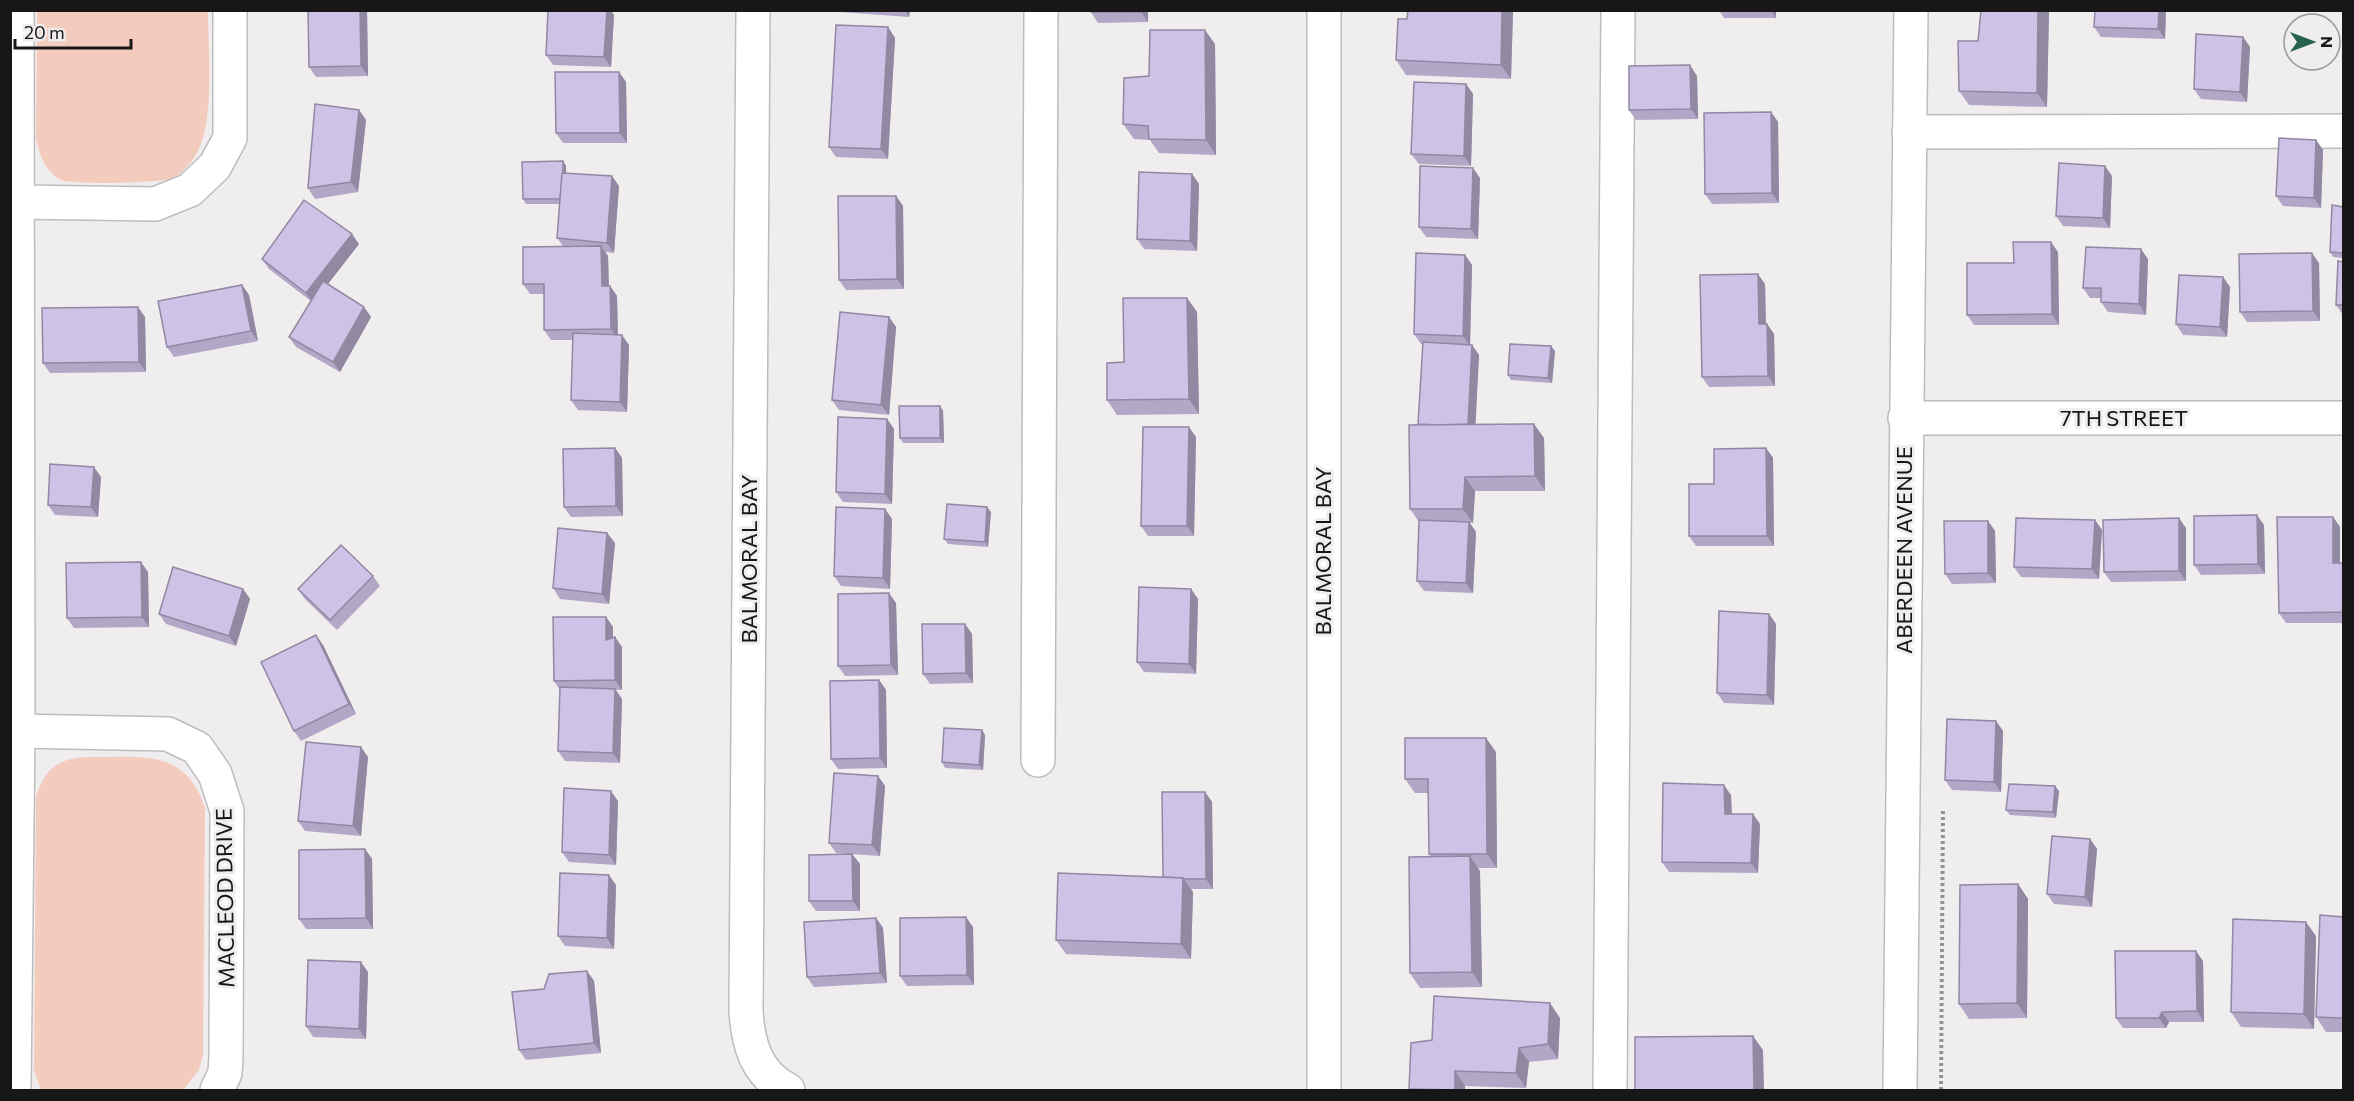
<svg xmlns="http://www.w3.org/2000/svg" width="2354" height="1101" viewBox="0 0 2354 1101" font-family="Commissioner,sans-serif">
  <style>
    .green { fill: #f4ccbe }
    .lines { fill: none; stroke-linecap: round; stroke-linejoin: round }
    .minor-casing { stroke: #bfbcbe; stroke-width: 36 }
    .path { stroke: #949193; stroke-width: 4; stroke-dasharray: 3 3; stroke-linecap: butt }
    .minor { stroke: #fff; stroke-width: 33 }
    .wall { fill: #b2a7c7 }
    .shaded-wall { fill: #9188a2 }
    .building { fill: #cfc2e7; stroke: #9188a2; stroke-width: 1.5 }
    .labels { text-anchor: middle; stroke-width: 6; stroke-linejoin: round; paint-order: stroke }
    .street-label { font-size: 22px; fill: #181718; stroke: #f0edef }
  </style>
  <rect width="100%" height="100%" fill="#f0edef"/>
  <g class="green">
    <path d="M37,11H208C208,48 215,119 198,151C193,161 181,176 170,179C157,183 70,185 61,180C45,171 39,155 36,138Z"/>
    <path d="M85,757C139,758 185,746 205,808L203,1055L199,1070L183,1090H41L34,1071L36,797C44,770 57,759 85,757Z"/>
  </g>
  <g class="lines">
    <g class="minor-casing">
      <g id="minor">
        <path d="M753,10L746,1011C748,1044 756,1074 788,1090"/>
        <path d="M1909,132L2344,131"/>
        <path d="M18,202L155,204L190,190L215,166L230,138V10"/>
        <path d="M1905,418H2344"/>
        <path d="M18,731L168,734L197,748L215,774L227,811L226,1057L225,1073L217,1090"/>
        <path d="M1038,760L1041,10"/>
        <path d="M14,1090L18,731L17,10"/>
        <path d="M1324,1090V10"/>
        <path d="M1610,1090L1618,10"/>
        <path d="M1900,1090L1911,10"/>
      </g>
    </g>
    <path class="path" d="M1941,1090L1943,809"/>
    <use href="#minor" class="minor"/>
  </g>
  <g class="wall">
    <path d="M308,10H367L368,76L316,77L309,67Z"/>
    <path d="M838,10H910L909,17L840,12Z"/>
    <path d="M1148,10V22L1098,23L1091,12Z"/>
    <path d="M1513,10L1511,79L1406,75L1396,60L1407,19Z"/>
    <path d="M1719,10H1776V18H1724Z"/>
    <path d="M1981,10H2049L2047,107L1969,105L1959,91L1978,41Z"/>
    <path d="M2166,10L2165,39L2101,37L2094,27Z"/>
    <path d="M614,15L611,67L553,65L546,55Z"/>
    <path d="M888,27L895,38L888,159L836,157L829,147Z"/>
    <path d="M2243,37L2250,47L2247,102L2201,99L2194,89Z"/>
    <path d="M1215,44L1216,155L1159,153L1150,140L1134,139L1123,124L1149,76Z"/>
    <path d="M619,72L626,82L627,143H563L556,133Z"/>
    <path d="M1697,76L1698,119L1636,120L1629,110Z"/>
    <path d="M1466,84L1473,94L1471,166L1419,164L1411,154Z"/>
    <path d="M359,110L366,120L358,192L315,199L308,188Z"/>
    <path d="M1771,112L1778,122L1779,203L1712,204L1705,194Z"/>
    <path d="M2316,140L2323,150L2321,208L2283,206L2276,196Z"/>
    <path d="M563,161L566,166V174L619,186L614,253L605,252L608,256L609,286H610L617,296L618,335L629,345L627,412L578,410L571,400L573,340H551L544,330V294H530L523,284L563,246L557,238L560,204H526L523,199Z"/>
    <path d="M1192,174L1199,184L1197,251L1144,249L1137,239Z"/>
    <path d="M2112,176L2110,228L2063,226L2056,216Z"/>
    <path d="M1480,178L1478,239L1426,237L1419,227Z"/>
    <path d="M896,196L903,206L904,289L846,290L839,280Z"/>
    <path d="M2343,207V258L2333,257L2330,252Z"/>
    <path d="M359,244L328,284L364,307L371,317L340,372L296,347L289,337L311,301L269,269L262,259Z"/>
    <path d="M2058,252L2059,325H1974L1967,315L2014,263Z"/>
    <path d="M1465,255L1472,265L1470,345H1472L1479,355L1475,424L1544,438L1545,491H1475L1473,523H1470L1476,532L1473,593L1424,591L1417,581L1419,522L1410,509L1419,425L1418,424L1423,344H1421L1414,334Z"/>
    <path d="M2148,259L2146,315L2108,312L2101,302V298H2090L2083,288Z"/>
    <path d="M2343,262V315L2336,305Z"/>
    <path d="M2319,263L2320,321L2247,322L2240,312Z"/>
    <path d="M2223,277L2230,287L2227,337L2183,335L2176,324Z"/>
    <path d="M1765,284L1766,324H1767L1774,334L1775,386L1709,387L1702,377Z"/>
    <path d="M242,285L249,295L258,341L174,357L167,347Z"/>
    <path d="M1187,298L1197,312L1199,414L1117,415L1107,400L1124,362Z"/>
    <path d="M145,317L146,372L50,373L43,363Z"/>
    <path d="M889,317L896,327L889,415L839,410L832,400Z"/>
    <path d="M1555,351L1552,383L1511,380L1508,375Z"/>
    <path d="M940,406L943,411L944,443H903L900,438Z"/>
    <path d="M887,419L894,429L892,504L843,502L836,492Z"/>
    <path d="M1196,437L1194,536H1148L1141,526Z"/>
    <path d="M615,448L622,458L623,516L571,517L564,507Z"/>
    <path d="M1766,448L1773,458L1774,546H1696L1689,536L1714,484Z"/>
    <path d="M101,477L98,517L55,515L48,505Z"/>
    <path d="M885,509L892,519L890,589L841,586L834,576Z"/>
    <path d="M991,512L988,547L948,544L944,539Z"/>
    <path d="M2333,517L2340,527V563H2343V623H2286L2279,613Z"/>
    <path d="M2095,520L2102,530L2099,579L2021,577L2014,567Z"/>
    <path d="M1988,521L1995,531L1996,583L1952,584L1945,574Z"/>
    <path d="M2264,525L2265,574L2201,575L2194,565Z"/>
    <path d="M2186,528V581L2111,582L2104,572Z"/>
    <path d="M607,533L615,543L609,604L560,599L553,588Z"/>
    <path d="M148,572L149,627L74,628L67,618Z"/>
    <path d="M373,576L380,586L337,630L305,599L298,589Z"/>
    <path d="M243,589L250,599L236,646L166,624L159,614Z"/>
    <path d="M1191,589L1198,599L1196,674L1144,672L1137,662Z"/>
    <path d="M896,603L898,675L845,676L838,666Z"/>
    <path d="M1769,614L1776,624L1774,705L1724,703L1717,693Z"/>
    <path d="M606,617L613,627V637H615L622,647V690H616L622,699L620,763L565,761L558,751L560,690L554,681Z"/>
    <path d="M965,624L972,634L973,683L930,684L923,674Z"/>
    <path d="M323,645L356,714L301,741L294,731Z"/>
    <path d="M879,680L886,690L887,768L838,769L831,759Z"/>
    <path d="M1996,721L2003,731L2001,792L1952,790L1945,780Z"/>
    <path d="M982,730L985,735L983,770L945,768L942,762Z"/>
    <path d="M1496,752L1497,868H1478L1480,871L1482,987L1420,988L1410,973L1431,857L1429,854V793H1415L1405,779Z"/>
    <path d="M368,757L361,836L305,831L298,821Z"/>
    <path d="M878,776L885,786L880,856L836,853L829,843Z"/>
    <path d="M2055,786L2059,791L2056,818L2010,815L2006,810Z"/>
    <path d="M1205,792L1212,802L1213,889H1191L1193,892L1191,959L1066,954L1056,940L1163,877Z"/>
    <path d="M1731,795L1732,814L1760,824L1758,873L1669,872L1662,862Z"/>
    <path d="M618,801L616,865L569,862L562,852Z"/>
    <path d="M2090,839L2097,849L2092,907L2054,904L2047,894Z"/>
    <path d="M365,849L372,859L373,929H306L299,919Z"/>
    <path d="M852,854L860,864V911H816L809,901Z"/>
    <path d="M2018,884L2028,899L2027,1018L1969,1019L1959,1004Z"/>
    <path d="M616,885L614,949L565,946L558,936Z"/>
    <path d="M2343,917V1032H2326L2316,1017Z"/>
    <path d="M876,918L883,928L887,983L814,987L807,977Z"/>
    <path d="M973,927L974,985L907,986L900,976Z"/>
    <path d="M2316,936L2314,1029L2241,1027L2231,1012Z"/>
    <path d="M2203,961L2204,1022H2169L2166,1028H2123L2116,1018Z"/>
    <path d="M587,971L594,981L601,1053L526,1060L519,1050L544,989Z"/>
    <path d="M368,972L366,1039L313,1037L306,1026Z"/>
    <path d="M1560,1018L1558,1059L1529,1062L1526,1088L1465,1086V1090H1410L1409,1089Z"/>
  </g>
  <g class="shaded-wall">
    <path d="M360,10H367L368,76L361,66Z"/>
    <path d="M607,10H611L614,15L611,67L604,57Z"/>
    <path d="M905,10H910L909,17Z"/>
    <path d="M1141,10H1148V22L1141,12Z"/>
    <path d="M1502,10H1513L1511,79L1501,65Z"/>
    <path d="M1771,10H1776V18Z"/>
    <path d="M2038,10H2049L2047,107L2037,93Z"/>
    <path d="M2159,10H2166L2165,39L2158,29Z"/>
    <path d="M888,27L895,38L888,159L881,149Z"/>
    <path d="M1205,30L1215,44L1216,155L1206,140Z"/>
    <path d="M2243,37L2250,47L2247,102L2240,92Z"/>
    <path d="M1690,65L1697,76L1698,119L1691,109Z"/>
    <path d="M619,72L626,82L627,143L620,133Z"/>
    <path d="M1466,84L1473,94L1471,166L1464,156Z"/>
    <path d="M359,110L366,120L358,192L351,182Z"/>
    <path d="M1771,112L1778,122L1779,203L1772,193Z"/>
    <path d="M2316,140L2323,150L2321,208L2314,198Z"/>
    <path d="M563,161L566,166L567,204L563,199Z"/>
    <path d="M2105,166L2112,176L2110,228L2103,218Z"/>
    <path d="M1473,168L1480,178L1478,239L1471,229Z"/>
    <path d="M1192,174L1199,184L1197,251L1190,241Z"/>
    <path d="M612,176L619,186L614,253L607,243Z"/>
    <path d="M896,196L903,206L904,289L897,279Z"/>
    <path d="M352,234L359,244L313,303L306,293Z"/>
    <path d="M2051,242L2058,252L2059,325L2052,314Z"/>
    <path d="M601,246L608,256L609,296L602,286Z"/>
    <path d="M2141,249L2148,259L2146,315L2139,304Z"/>
    <path d="M2312,253L2319,263L2320,321L2313,311Z"/>
    <path d="M1465,255L1472,265L1470,346L1463,336Z"/>
    <path d="M1758,274L1765,284L1766,334L1759,324Z"/>
    <path d="M2223,277L2230,287L2227,337L2220,327Z"/>
    <path d="M242,285L249,295L258,341L251,331Z"/>
    <path d="M610,286L617,296L618,340L611,329Z"/>
    <path d="M1187,298L1197,312L1199,414L1189,399Z"/>
    <path d="M138,307L145,317L146,372L139,362Z"/>
    <path d="M364,307L371,317L340,372L333,362Z"/>
    <path d="M889,317L896,327L889,415L881,405Z"/>
    <path d="M1767,324L1774,334L1775,386L1768,376Z"/>
    <path d="M622,335L629,345L627,412L620,402Z"/>
    <path d="M1472,345L1479,355L1475,436L1468,426Z"/>
    <path d="M1551,346L1555,351L1552,383L1548,378Z"/>
    <path d="M940,406L943,411L944,443L940,438Z"/>
    <path d="M887,419L894,429L892,504L885,494Z"/>
    <path d="M1534,424L1544,438L1545,491L1535,476Z"/>
    <path d="M1189,427L1196,437L1194,536L1187,526Z"/>
    <path d="M615,448L622,458L623,516L616,506Z"/>
    <path d="M1766,448L1773,458L1774,546L1767,536Z"/>
    <path d="M94,467L101,477L98,517L91,507Z"/>
    <path d="M1465,477L1475,491L1473,523L1463,509Z"/>
    <path d="M987,507L991,512L988,547L985,542Z"/>
    <path d="M885,509L892,519L890,589L883,578Z"/>
    <path d="M2257,515L2264,525L2265,574L2258,564Z"/>
    <path d="M2333,517L2340,527V573L2333,563Z"/>
    <path d="M2179,518L2186,528V581L2179,571Z"/>
    <path d="M2095,520L2102,530L2099,579L2092,569Z"/>
    <path d="M1988,521L1995,531L1996,583L1988,573Z"/>
    <path d="M1469,522L1476,532L1473,593L1466,583Z"/>
    <path d="M607,533L615,543L609,604L602,594Z"/>
    <path d="M141,562L148,572L149,627L142,617Z"/>
    <path d="M243,589L250,599L236,646L229,636Z"/>
    <path d="M1191,589L1198,599L1196,674L1189,664Z"/>
    <path d="M889,593L896,603L898,675L891,665Z"/>
    <path d="M1769,614L1776,624L1774,705L1767,695Z"/>
    <path d="M606,617L613,627V650L606,640Z"/>
    <path d="M965,624L972,634L973,683L966,673Z"/>
    <path d="M316,635L323,645L356,714L349,704Z"/>
    <path d="M615,637L622,647V690L615,680Z"/>
    <path d="M879,680L886,690L887,768L880,758Z"/>
    <path d="M615,689L622,699L620,763L613,753Z"/>
    <path d="M1996,721L2003,731L2001,792L1994,782Z"/>
    <path d="M982,730L985,735L983,770L979,765Z"/>
    <path d="M1486,738L1496,752L1497,868L1487,854Z"/>
    <path d="M361,747L368,757L361,836L353,826Z"/>
    <path d="M878,776L885,786L880,856L872,845Z"/>
    <path d="M1724,785L1731,795L1732,824L1725,814Z"/>
    <path d="M2055,786L2059,791L2056,818L2053,812Z"/>
    <path d="M611,791L618,801L616,865L609,855Z"/>
    <path d="M1205,792L1212,802L1213,889L1206,879Z"/>
    <path d="M1753,814L1760,824L1758,873L1751,863Z"/>
    <path d="M2090,839L2097,849L2092,907L2085,897Z"/>
    <path d="M365,849L372,859L373,929L366,918Z"/>
    <path d="M852,854L860,864V911L853,901Z"/>
    <path d="M1470,856L1480,871L1482,987L1472,972Z"/>
    <path d="M609,875L616,885L614,949L607,938Z"/>
    <path d="M1183,878L1193,892L1191,959L1181,944Z"/>
    <path d="M2018,884L2028,899L2027,1018L2017,1003Z"/>
    <path d="M966,917L973,927L974,985L967,975Z"/>
    <path d="M876,918L883,928L887,983L880,973Z"/>
    <path d="M2306,922L2316,936L2314,1029L2304,1014Z"/>
    <path d="M2196,951L2203,961L2204,1022L2197,1011Z"/>
    <path d="M361,962L368,972L366,1039L359,1029Z"/>
    <path d="M587,971L594,981L601,1053L594,1043Z"/>
    <path d="M1550,1003L1560,1018L1558,1059L1548,1044Z"/>
    <path d="M2162,1012L2169,1022L2166,1028L2159,1018Z"/>
    <path d="M1753,1036L1763,1050L1764,1090H1754Z"/>
    <path d="M1519,1048L1529,1062L1526,1088L1516,1073Z"/>
    <path d="M1455,1071L1465,1086V1090H1455Z"/>
  </g>
  <g class="building">
    <path d="M308,10H360L361,66L309,67Z"/>
    <path d="M548,10H607L604,57L546,55Z"/>
    <rect x="1091" y="10" width="50" height="2"/>
    <path d="M1408,10H1502L1501,65L1396,60L1398,19H1407Z"/>
    <path d="M1981,10H2038L2037,93L1959,91L1958,41H1978Z"/>
    <path d="M2095,10H2159L2158,29L2094,27Z"/>
    <path d="M836,25L888,27L881,149L829,147Z"/>
    <path d="M1150,30H1205L1206,140L1149,139L1148,126L1123,124L1124,78L1149,76Z"/>
    <path d="M2196,34L2243,37L2240,92L2194,89Z"/>
    <path d="M1690,65L1691,109L1629,110V66Z"/>
    <path d="M555,72H619L620,133H556Z"/>
    <path d="M1414,82L1466,84L1464,156L1411,154Z"/>
    <path d="M315,104L359,110L351,182L308,188Z"/>
    <path d="M1771,112L1772,193L1705,194L1704,113Z"/>
    <path d="M2279,138L2316,140L2314,198L2276,196Z"/>
    <path d="M563,161V173L560,199H523L522,162Z"/>
    <path d="M2059,163L2105,166L2103,218L2056,216Z"/>
    <path d="M1420,166L1473,168L1471,229L1419,227Z"/>
    <path d="M1139,172L1192,174L1190,241L1137,239Z"/>
    <path d="M562,173L612,176L607,243L557,238Z"/>
    <path d="M838,196H896L897,279L839,280Z"/>
    <path d="M304,200L352,234L306,293L262,259Z"/>
    <path d="M2332,205L2343,207V253L2330,252Z"/>
    <path d="M2013,242H2051L2052,314L1967,315V263H2014Z"/>
    <path d="M601,246L602,286H610L611,329L544,330V284H523V247Z"/>
    <path d="M2086,247L2141,249L2139,304L2101,302V288H2083Z"/>
    <path d="M1416,253L1465,255L1463,336L1414,334Z"/>
    <path d="M2312,253L2313,311L2240,312L2239,254Z"/>
    <path d="M2338,261L2343,262V305H2336Z"/>
    <path d="M1758,274L1759,324H1767L1768,376L1702,377L1700,275Z"/>
    <path d="M2179,275L2223,277L2220,327L2176,324Z"/>
    <path d="M323,281L364,307L333,362L289,337Z"/>
    <path d="M242,285L251,331L167,347L158,301Z"/>
    <path d="M1123,298H1187L1189,399L1107,400V363L1124,362Z"/>
    <path d="M138,307L139,362L43,363L42,308Z"/>
    <path d="M840,312L889,317L881,405L832,400Z"/>
    <path d="M573,333L622,335L620,402L571,400Z"/>
    <path d="M1423,342L1472,345L1468,424L1439,425L1418,424Z"/>
    <path d="M1510,344L1551,346L1548,378L1508,375Z"/>
    <path d="M899,406H940V438H900Z"/>
    <path d="M838,417L887,419L885,494L836,492Z"/>
    <path d="M1534,424L1535,476L1465,477L1463,509H1410L1409,425Z"/>
    <path d="M1143,427H1189L1187,526H1141Z"/>
    <path d="M615,448L616,506L564,507L563,449Z"/>
    <path d="M1766,448L1767,536H1689V484H1714V449Z"/>
    <path d="M50,464L94,467L91,507L48,505Z"/>
    <path d="M947,504L987,507L985,542L944,539Z"/>
    <path d="M836,507L885,509L883,578L834,576Z"/>
    <path d="M2257,515L2258,564L2194,565V516Z"/>
    <path d="M2277,517H2333V563H2343V612L2279,613Z"/>
    <path d="M2016,518L2095,520L2092,569L2014,567Z"/>
    <path d="M2179,518V571L2104,572L2103,520Z"/>
    <path d="M1419,520L1469,522L1466,583L1417,581Z"/>
    <path d="M1944,521H1988V573L1945,574Z"/>
    <path d="M558,528L607,533L602,594L553,588Z"/>
    <path d="M341,545L373,576L330,620L298,589Z"/>
    <path d="M141,562L142,617L67,618L66,563Z"/>
    <path d="M173,567L243,589L229,636L159,614Z"/>
    <path d="M1139,587L1191,589L1189,664L1137,662Z"/>
    <path d="M889,593L891,665L838,666V594Z"/>
    <path d="M1719,611L1769,614L1767,695L1717,693Z"/>
    <path d="M553,617H606V640L615,637V680L554,681Z"/>
    <path d="M922,624H965L966,673L923,674Z"/>
    <path d="M316,635L349,704L294,731L261,662Z"/>
    <path d="M879,680L880,758L831,759L830,681Z"/>
    <path d="M560,687L615,689L613,753L558,751Z"/>
    <path d="M1947,719L1996,721L1994,782L1945,780Z"/>
    <path d="M944,728L982,730L979,765L942,762Z"/>
    <path d="M1405,738H1486L1487,854H1429L1428,779H1405Z"/>
    <path d="M306,742L361,747L353,826L298,821Z"/>
    <path d="M834,773L878,776L872,845L829,843Z"/>
    <path d="M1663,783L1724,785L1725,814H1753L1751,863L1662,862Z"/>
    <path d="M2009,784L2055,786L2053,812L2006,810Z"/>
    <path d="M564,788L611,791L609,855L562,852Z"/>
    <path d="M1162,792H1205L1206,879H1183V878L1163,877Z"/>
    <path d="M2052,836L2090,839L2085,897L2047,894Z"/>
    <path d="M365,849L366,918L299,919V850Z"/>
    <path d="M852,854L853,901H809V855Z"/>
    <path d="M1470,856L1472,972L1410,973L1409,857Z"/>
    <path d="M560,873L609,875L607,938L558,936Z"/>
    <path d="M1058,873L1183,878L1181,944L1056,940Z"/>
    <path d="M2018,884L2017,1003L1959,1004L1960,885Z"/>
    <path d="M2320,915L2343,917V1018L2316,1017Z"/>
    <path d="M966,917L967,975L900,976V918Z"/>
    <path d="M876,918L880,973L807,977L804,922Z"/>
    <path d="M2233,919L2306,922L2304,1014L2231,1012Z"/>
    <path d="M2115,951H2196L2197,1011L2162,1012L2159,1018H2116Z"/>
    <path d="M308,960L361,962L359,1029L306,1026Z"/>
    <path d="M587,971L594,1043L519,1050L512,992L544,989L549,974Z"/>
    <path d="M1434,996L1550,1003L1548,1044L1519,1048L1516,1073L1455,1071V1090L1409,1089L1411,1043L1432,1040Z"/>
    <path d="M1753,1036L1754,1090H1635V1037Z"/>
  </g>
  <g class="labels">
    <g class="street-label">
      <text x="2124" y="426">7TH STREET</text>
      <text transform="translate(1904 550) rotate(-90)" y="8">ABERDEEN AVENUE</text>
      <text transform="translate(1323 551) rotate(-90)" y="8">BALMORAL BAY</text>
      <text transform="translate(749 559) rotate(-90)" y="8">BALMORAL BAY</text>
      <text transform="translate(225 898) rotate(-91)" y="8">MACLEOD DRIVE</text>
    </g>
  </g>
  <rect width="2354" height="1101" fill="none" stroke="#181718" stroke-width="24"/>
  <g transform="translate(2312 42) rotate(90)"><circle r="28" fill="#f0edef" stroke="#9a9799" stroke-width="1.5"/>
  <path d="M0-4.5L10 22L0 15L-10 22Z" fill="#25634f"/>
  <text y="-9" font-size="16" font-weight="bold" text-anchor="middle" fill="#181718">N</text>
  </g>
  <path d="M15 39v9h116v-9" fill="none" stroke="#181718" stroke-width="3"/>
  <text x="24" y="39" font-size="18" fill="#181718" stroke="#f0edef" stroke-width="4.5" paint-order="stroke">20 m</text>
</svg>
